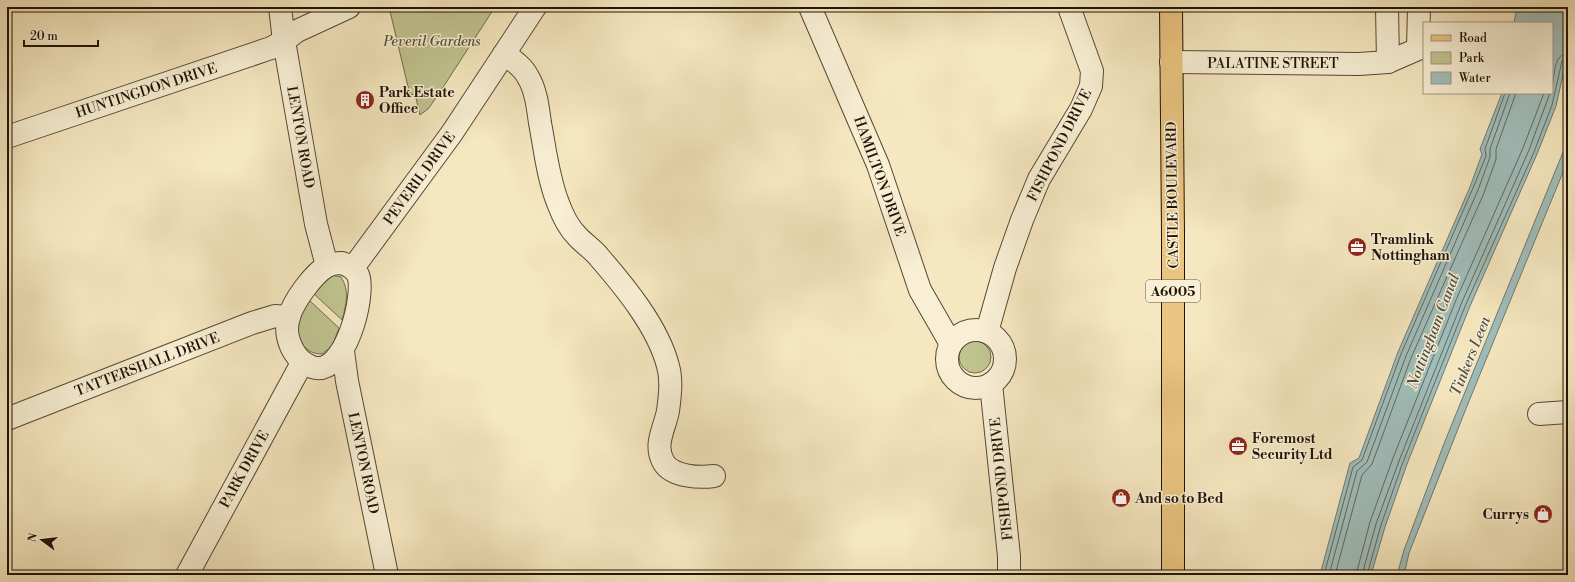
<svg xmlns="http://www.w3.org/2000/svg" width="1575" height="582" viewBox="0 0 1575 582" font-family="'Libre Bodoni',serif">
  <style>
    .green { fill: #c0c48f; stroke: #706c4a }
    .water { fill: #a0bebb; stroke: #6d7a72 }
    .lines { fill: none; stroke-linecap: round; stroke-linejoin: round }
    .shore { stroke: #606860; stroke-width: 1 }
    .minor-casing { stroke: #554834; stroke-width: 24 }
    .major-casing { stroke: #201305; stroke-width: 24 }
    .minor { stroke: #f8efd5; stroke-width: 22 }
    .major { stroke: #eac480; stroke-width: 22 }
    .labels { text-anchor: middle; stroke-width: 3; stroke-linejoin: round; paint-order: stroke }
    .shield { fill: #f8efd5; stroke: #615543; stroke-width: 1 }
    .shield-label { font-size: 13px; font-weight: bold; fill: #201305 }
    .park-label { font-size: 14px; font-style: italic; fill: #585135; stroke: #f8efd5 }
    .street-label { font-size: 14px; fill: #201305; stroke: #f8efd5 }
    .poi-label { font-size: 14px; font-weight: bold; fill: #201305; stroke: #f8efd5; text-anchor: start }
    .water-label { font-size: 15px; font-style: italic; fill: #4d4f45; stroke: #f8efd5 }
  </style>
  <rect width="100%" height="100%" fill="#f5e7bf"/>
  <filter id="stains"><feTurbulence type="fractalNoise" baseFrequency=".005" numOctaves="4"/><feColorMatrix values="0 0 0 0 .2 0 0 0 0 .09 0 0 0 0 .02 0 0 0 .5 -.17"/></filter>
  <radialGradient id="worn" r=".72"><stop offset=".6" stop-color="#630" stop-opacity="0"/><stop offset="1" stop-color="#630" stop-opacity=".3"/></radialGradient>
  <g class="green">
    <path d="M389,7H495L438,95L428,109L420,115L415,94L410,95Z"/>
    <path d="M332,275L341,277C350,291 346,305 342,320L313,293L318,284Z"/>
    <path d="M309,300L339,328L332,346L322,354C303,354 293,336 299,319C301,312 306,306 309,300Z"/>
    <circle cx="975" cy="357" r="16"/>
  </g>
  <g class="water">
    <path d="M1517,7H1568V52L1556,106L1537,154L1470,306L1407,464L1385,527L1371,575H1320L1350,463L1359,458L1398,352L1470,187L1482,154L1480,149L1502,93H1552V23H1514Z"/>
    <path d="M1568,140V160L1467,406L1409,553L1404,575H1397L1404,550L1445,441Z"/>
  </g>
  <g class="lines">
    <g class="shore">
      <path d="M1552,87C1555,75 1553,54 1568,53"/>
      <path d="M1324,575L1353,467L1362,460L1401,354L1473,188L1486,156L1485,149L1505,93"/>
      <path d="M1329,575L1357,471L1367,462L1406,356L1478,190L1490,157V149L1510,93"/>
      <path d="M1335,575L1362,475L1372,464L1411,358L1484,193L1496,159V149L1516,93"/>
      <path d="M1356,575L1370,522L1393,458L1456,300L1523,148L1544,93"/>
      <path d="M1362,575L1376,524L1399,461L1462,302L1529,150L1550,93"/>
      <path d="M1367,575L1381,525L1403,462L1466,304L1534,152L1552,105L1562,61L1568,58"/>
    </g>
    <g class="minor-casing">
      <g id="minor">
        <path d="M280,7L284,41L316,224L327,266"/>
        <path d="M810,7L878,165L920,290L951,344"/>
        <path d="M1387,7L1388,62"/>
        <path d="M504,54C513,60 523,67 528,77C536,90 538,108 540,123C545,149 548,178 558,203C562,214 569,228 577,236C584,244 593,249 599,257C625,287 658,327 668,366C672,380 670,396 668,411C665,428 653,445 664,463C673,477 700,478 714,476"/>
        <path d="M1171,62L1359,64L1388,62L1418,49L1419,7"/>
        <path d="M7,137L271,48L284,41L297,31L349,7"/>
        <path d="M342,263C349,266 354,268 358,275C366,294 345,379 312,367C303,363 299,360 294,352C288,342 285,329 289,317C293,302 313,274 327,266C331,264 337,263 342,263Z"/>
        <path d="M353,268L452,133L535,7"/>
        <circle cx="976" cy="359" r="29"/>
        <path d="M987,332L1005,268L1022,220L1039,179L1081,109L1091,86L1092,71L1069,7"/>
        <path d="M343,351L347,381L387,575"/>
        <path d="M991,384L1009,556V575"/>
        <path d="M1539,414L1568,412"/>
        <path d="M7,419L252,323L275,316L289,317"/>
        <path d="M187,575L302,363"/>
      </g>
    </g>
    <g class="major-casing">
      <path id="major" d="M1171,7L1173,233V575"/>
    </g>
    <use href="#minor" class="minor"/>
    <use href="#major" class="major"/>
  </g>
  <defs>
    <g id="building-disc" transform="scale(1)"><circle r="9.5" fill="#8f2418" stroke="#f8efd5"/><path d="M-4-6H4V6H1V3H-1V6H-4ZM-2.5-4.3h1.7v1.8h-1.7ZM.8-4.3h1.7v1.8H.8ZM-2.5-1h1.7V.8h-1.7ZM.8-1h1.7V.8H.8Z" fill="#fff"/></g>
    <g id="office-disc" transform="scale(1)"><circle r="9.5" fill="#8f2418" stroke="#f8efd5"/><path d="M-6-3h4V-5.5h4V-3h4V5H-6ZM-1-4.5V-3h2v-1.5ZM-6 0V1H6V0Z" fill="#fff"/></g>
    <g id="shop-disc" transform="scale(1)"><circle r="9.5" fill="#8f2418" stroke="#f8efd5"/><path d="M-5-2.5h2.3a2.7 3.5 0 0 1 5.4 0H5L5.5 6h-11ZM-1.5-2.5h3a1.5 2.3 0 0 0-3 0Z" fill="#fff"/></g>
  </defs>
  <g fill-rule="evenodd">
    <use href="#building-disc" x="365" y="100"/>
    <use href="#office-disc" x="1357" y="247"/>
    <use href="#office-disc" x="1238" y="446"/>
    <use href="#shop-disc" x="1121" y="498"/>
    <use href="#shop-disc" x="1543" y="514"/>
  </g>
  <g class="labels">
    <rect class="shield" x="1146" y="280" width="54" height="22" rx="3"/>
    <g class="shield-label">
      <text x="1173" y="296">A6005</text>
    </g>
    <g class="park-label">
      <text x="432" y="46">Peveril Gardens</text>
    </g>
    <g class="street-label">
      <text x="1273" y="68">PALATINE STREET</text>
      <text transform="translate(146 90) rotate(-18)" y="5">HUNTINGDON DRIVE</text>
      <text transform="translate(301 137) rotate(80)" y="5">LENTON ROAD</text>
      <text transform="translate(1059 145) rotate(-63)" y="5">FISHPOND DRIVE</text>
      <text transform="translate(880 176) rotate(70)" y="5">HAMILTON DRIVE</text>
      <text transform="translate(419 178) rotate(-54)" y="5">PEVERIL DRIVE</text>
      <text transform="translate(1172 195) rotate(-91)" y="5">CASTLE BOULEVARD</text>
      <text transform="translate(147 364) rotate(-21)" y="5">TATTERSHALL DRIVE</text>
      <text transform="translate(364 463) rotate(78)" y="5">LENTON ROAD</text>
      <text transform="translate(244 469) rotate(-61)" y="5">PARK DRIVE</text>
      <text transform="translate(1001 479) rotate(-96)" y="5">FISHPOND DRIVE</text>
    </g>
    <g class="poi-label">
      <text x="379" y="97">Park Estate<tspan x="379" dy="16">Office</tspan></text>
      <text x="1371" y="244">Tramlink<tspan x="1371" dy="16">Nottingham</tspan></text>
      <text x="1252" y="443">Foremost<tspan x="1252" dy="16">Security Ltd</tspan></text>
      <text x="1135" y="503">And so to Bed</text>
      <text x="1529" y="519" text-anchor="end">Currys</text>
    </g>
    <g class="water-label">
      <text transform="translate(1433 331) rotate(-69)" y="5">Nottingham Canal</text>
      <text transform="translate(1470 356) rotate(-68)" y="5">Tinkers Leen</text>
    </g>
  </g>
  <rect width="1575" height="582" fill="none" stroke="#f5e7bf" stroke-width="24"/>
  <rect x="8" y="8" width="1559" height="566" fill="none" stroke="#201305" stroke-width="2"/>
  <rect x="12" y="12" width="1551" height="558" fill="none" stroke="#201305"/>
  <rect x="1423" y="22" width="130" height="72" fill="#f8efd5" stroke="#a29782"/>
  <rect x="1431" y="35" width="20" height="6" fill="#eac480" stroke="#a29782"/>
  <text x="1459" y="42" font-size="12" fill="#201305">Road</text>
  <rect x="1431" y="52" width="20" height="12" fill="#c0c48f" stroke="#a29782"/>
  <text x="1459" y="62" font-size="12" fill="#201305">Park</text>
  <rect x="1431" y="72" width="20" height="12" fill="#a0bebb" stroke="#a29782"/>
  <text x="1459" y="82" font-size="12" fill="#201305">Water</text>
  <g transform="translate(42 540) rotate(285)" stroke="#f8efd5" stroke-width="3" paint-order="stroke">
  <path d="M0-3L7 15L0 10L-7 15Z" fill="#201305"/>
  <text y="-6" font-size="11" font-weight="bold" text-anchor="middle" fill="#201305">N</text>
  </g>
  <path d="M24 40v6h74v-6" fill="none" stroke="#201305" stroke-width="2"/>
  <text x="30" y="40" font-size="12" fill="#201305" stroke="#f8efd5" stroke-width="3" paint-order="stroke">20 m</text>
  <rect width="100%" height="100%" filter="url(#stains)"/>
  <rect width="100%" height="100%" fill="url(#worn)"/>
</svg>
